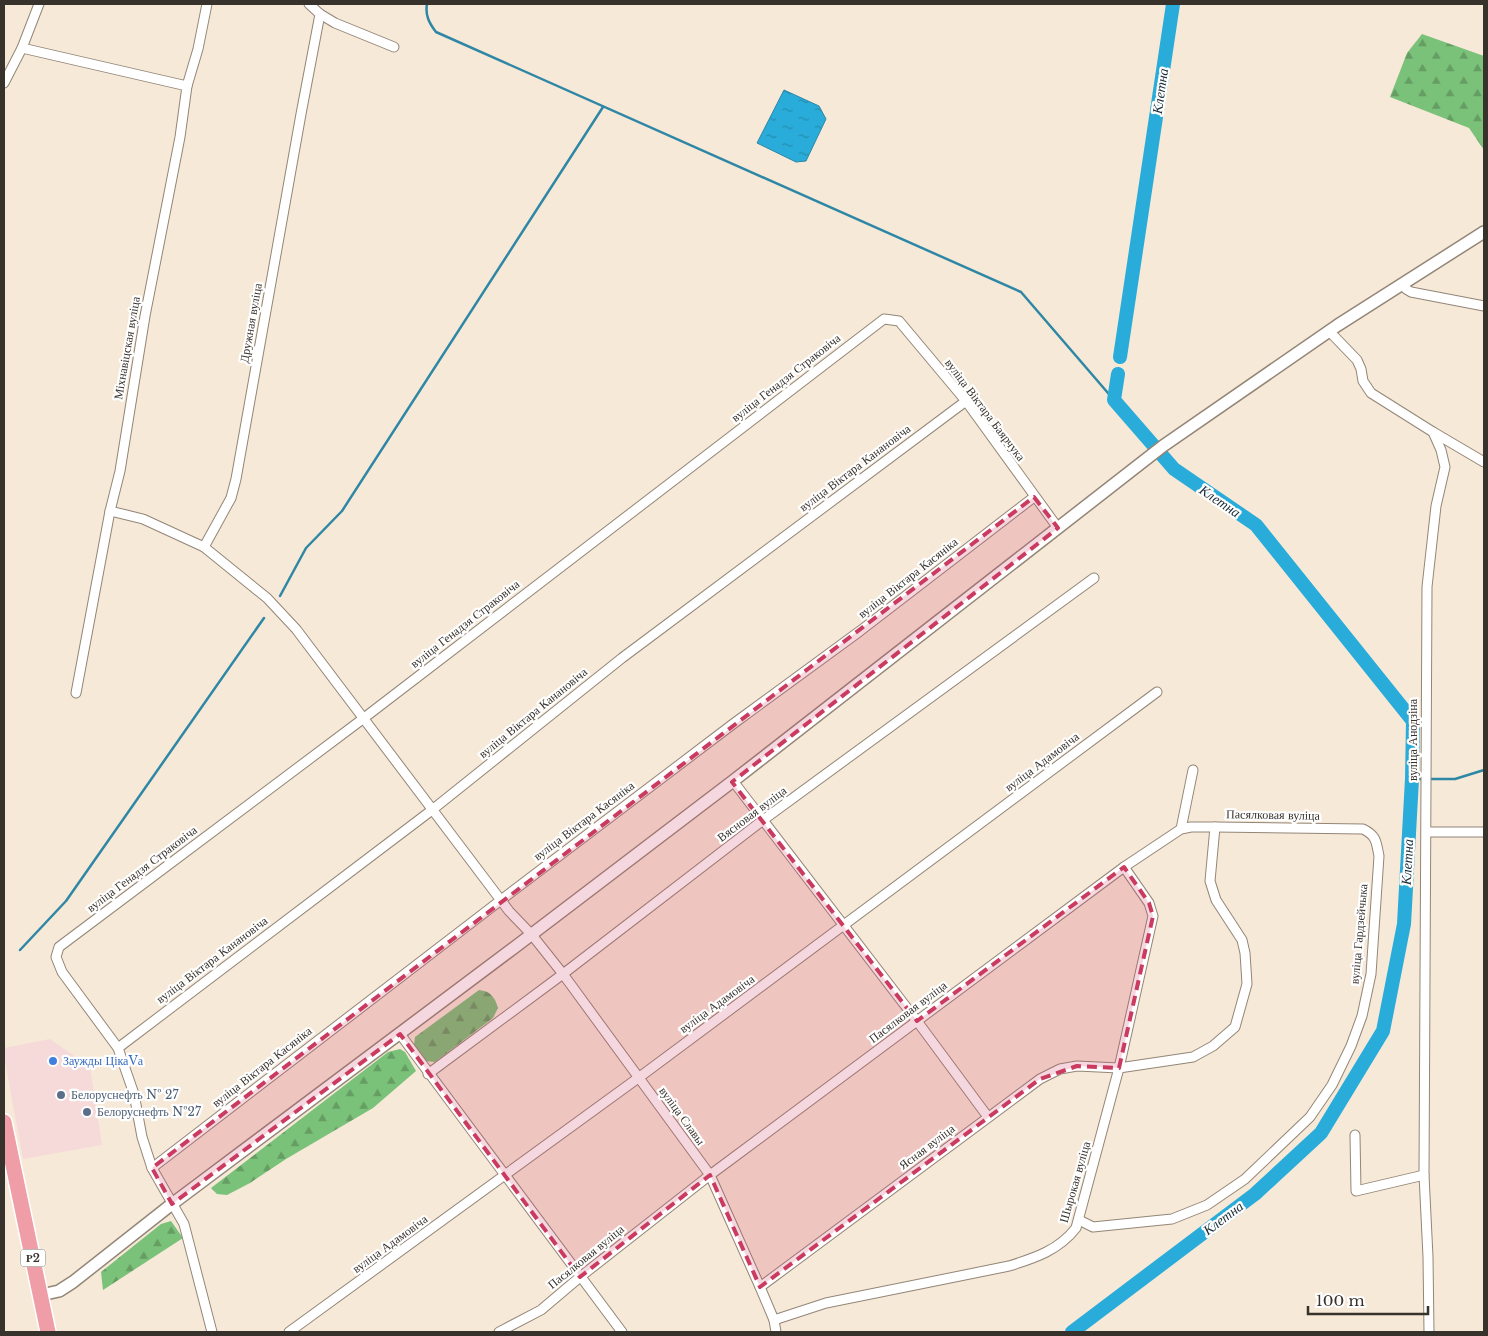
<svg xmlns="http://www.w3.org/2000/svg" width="1488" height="1336" viewBox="0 0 1488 1336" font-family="'Libre Baskerville',serif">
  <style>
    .commercial { fill: #f5dad9 }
    .forest { fill: url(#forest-firs) }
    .water { fill: url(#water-ripples); stroke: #2e87a5 }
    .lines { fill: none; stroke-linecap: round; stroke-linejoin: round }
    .stream { stroke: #2e87a5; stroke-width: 2.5 }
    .river { stroke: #29acd9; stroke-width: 14 }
    .minor-casing { stroke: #938677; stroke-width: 11 }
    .tertiary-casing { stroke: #938677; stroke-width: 14 }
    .primary-casing { stroke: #fff; stroke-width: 18 }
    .minor { stroke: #fff; stroke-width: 9 }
    .tertiary { stroke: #fff; stroke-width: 11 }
    .primary { stroke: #ef9da7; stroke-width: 15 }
    .marked { fill: #cb3b60; fill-opacity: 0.2; stroke: #cb3b60; stroke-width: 4; stroke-dasharray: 10 6; stroke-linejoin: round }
    .shop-dot { fill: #3f7fe0; stroke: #fff; stroke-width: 2 }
    .service-dot { fill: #5c6f8a; stroke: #fff; stroke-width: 2 }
    .labels { text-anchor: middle; stroke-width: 4.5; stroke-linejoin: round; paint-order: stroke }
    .shield { fill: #fff; stroke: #74706b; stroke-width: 1 }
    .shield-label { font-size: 11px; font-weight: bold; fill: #38322c }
    .street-label { font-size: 12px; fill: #38322c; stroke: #fff }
    .shop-label { font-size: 12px; fill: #366cbe; stroke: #fff; text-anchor: start }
    .service-label { font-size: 12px; fill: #4e5e75; stroke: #fff; text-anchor: start }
    .water-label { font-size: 14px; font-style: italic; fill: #192d36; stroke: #fff }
  </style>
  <defs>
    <pattern id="forest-firs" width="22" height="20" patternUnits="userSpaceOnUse" patternTransform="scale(1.25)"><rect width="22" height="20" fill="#7ac179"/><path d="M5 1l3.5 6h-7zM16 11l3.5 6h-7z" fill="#659d63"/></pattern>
    <pattern id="water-ripples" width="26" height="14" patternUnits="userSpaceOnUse" patternTransform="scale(1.25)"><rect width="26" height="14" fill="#29acd9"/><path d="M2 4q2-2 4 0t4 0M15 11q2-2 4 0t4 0" fill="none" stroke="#248db0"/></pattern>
  </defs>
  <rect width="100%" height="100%" fill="#f7e9d8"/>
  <path class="commercial" d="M50,1039L90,1067L102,1145L23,1159L4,1056V1048Z"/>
  <g class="forest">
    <path d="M1422,34L1484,56V150L1469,128L1390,97L1407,53Z"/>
    <path d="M479,990C491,991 495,998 498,1008L493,1018L435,1062L424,1061L414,1045L415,1037Z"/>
    <path d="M400,1049L405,1052L416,1071L373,1108L286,1159L250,1183L227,1195L217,1194L211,1188L388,1052Z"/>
    <path d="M171,1221L183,1238L103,1290L101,1272L161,1224Z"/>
  </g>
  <path class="water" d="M784,90L819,106L826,119L806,161L796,162L757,143Z"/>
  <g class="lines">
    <g class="stream">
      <path d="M427,4C425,15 429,23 436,32L1021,292L1114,400"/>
      <path d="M280,596L306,548L342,511L603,107"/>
      <path d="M1412,779H1421"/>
      <path d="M1431,779H1455L1484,770"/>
      <path d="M20,950L66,901L264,618"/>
    </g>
    <g class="river">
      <path d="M1120,357L1173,4"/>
      <path d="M1072,1332L1255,1194L1321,1133L1383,1031L1404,924L1412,779L1413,721L1256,525L1174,469L1114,400L1118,374"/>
    </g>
    <g class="minor-casing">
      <g id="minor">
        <path d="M320,14L335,23L394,47"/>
        <path d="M22,48L187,86L180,137L145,316L120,471L110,511L76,693"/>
        <path d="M4,83L22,48L39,4"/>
        <path d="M187,86L198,49L207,4"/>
        <path d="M1403,284L1406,289L1411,292L1484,306"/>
        <path d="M1329,331L1357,360L1361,369L1363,381L1371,393L1433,432L1441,450L1445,467L1436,506L1427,587L1424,1175L1428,1257L1429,1332"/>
        <path d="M1433,432L1484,462"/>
        <path d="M110,511L143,519L204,547L231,498L236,479L301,114L320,14L309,4"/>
        <path d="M204,547L267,598L296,629L509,911L532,935L563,974L710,1175L760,1287L774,1320L776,1332"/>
        <path d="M733,781L917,1021L988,1117"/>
        <path d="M1181,829L1193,770"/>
        <path d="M1427,832H1484"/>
        <path d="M400,1034L622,1332"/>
        <path d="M118,1048L432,810L622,658L966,401"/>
        <path d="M428,1074L563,974L763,820L1094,578"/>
        <path d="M1355,1135L1356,1191L1424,1175"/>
        <path d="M152,1168L501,900L733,724L860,631L1034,497"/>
        <path d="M760,1287L1040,1079L1060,1069L1077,1066L1119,1068L1193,1057L1213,1046L1235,1027L1247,984L1245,953L1242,940L1216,900L1210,881L1215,827"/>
        <path d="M774,1320L826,1303L1009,1266C1035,1258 1059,1250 1076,1228L1119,1068L1153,916L1149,903L1124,867"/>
        <path d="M212,1332L184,1224L152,1168L142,1137L134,1094L118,1048L62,972L56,957L59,947L364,718L884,319L899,321L966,401L1058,528"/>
        <path d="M289,1332L645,1073L1157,692"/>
        <path d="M499,1332L541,1310L580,1277L710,1175L1124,867L1181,829L1191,827H1215L1363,829C1377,836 1376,842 1379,856L1371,974L1362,1016L1351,1046L1332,1085L1310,1117L1245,1179L1207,1205L1172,1219L1093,1227L1079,1220"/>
      </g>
    </g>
    <g class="tertiary-casing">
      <path id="tertiary" d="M41,1295L59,1291L73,1282L172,1204L515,947L733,781L1163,446L1338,325L1484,232"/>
    </g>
    <g class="primary-casing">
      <path id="primary" d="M4,1122L48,1332"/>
    </g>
    <use href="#minor" class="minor"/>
    <use href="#tertiary" class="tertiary"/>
    <use href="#primary" class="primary"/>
  </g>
  <path class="marked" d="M1034,497L1058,528L732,782L917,1021L1124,867L1149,903L1153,916L1119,1068L1077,1066L1040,1079L760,1287L710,1175L580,1277L400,1034L172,1204L152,1168Z"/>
  <circle class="shop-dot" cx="53" cy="1061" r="5"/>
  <g class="service-dot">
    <circle cx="61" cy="1095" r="5"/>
    <circle cx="87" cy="1112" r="5"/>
  </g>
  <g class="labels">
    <rect class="shield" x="20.5" y="1249.5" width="25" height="17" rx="4"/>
    <g class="shield-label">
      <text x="33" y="1262">Р2</text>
    </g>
    <g class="street-label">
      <text transform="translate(251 323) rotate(-80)" y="4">Дружная вуліца</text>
      <text transform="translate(127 348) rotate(-80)" y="4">Міхнавіцская вуліца</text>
      <text transform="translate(786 378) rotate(-38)" y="4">вуліца Генадзя Страковіча</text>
      <text transform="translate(985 410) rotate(53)" y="4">вуліца Віктара Баярчука</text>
      <text transform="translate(855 468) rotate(-37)" y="4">вуліца Віктара Канановіча</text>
      <text transform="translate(908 578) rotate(-38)" y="4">вуліца Віктара Касяніка</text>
      <text transform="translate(465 624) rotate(-38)" y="4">вуліца Генадзя Страковіча</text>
      <text transform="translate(533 713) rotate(-39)" y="4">вуліца Віктара Канановіча</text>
      <text transform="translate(1413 740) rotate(-90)" y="4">вуліца Анодзіна</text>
      <text transform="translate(1042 762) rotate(-37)" y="4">вуліца Адамовіча</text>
      <text transform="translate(752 814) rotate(-37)" y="4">Вясновая вуліца</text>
      <text transform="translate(1273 815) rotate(1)" y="4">Пасялковая вуліца</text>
      <text transform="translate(584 821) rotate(-37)" y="4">вуліца Віктара Касяніка</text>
      <text transform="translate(142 869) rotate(-37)" y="4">вуліца Генадзя Страковіча</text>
      <text transform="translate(1359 934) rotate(-85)" y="4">вуліца Гардзейчыка</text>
      <text transform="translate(212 960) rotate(-37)" y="4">вуліца Віктара Канановіча</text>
      <text transform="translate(717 1004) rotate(-36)" y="4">вуліца Адамовіча</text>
      <text transform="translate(908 1012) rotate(-37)" y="4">Пасялковая вуліца</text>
      <text transform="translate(262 1067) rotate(-38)" y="4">вуліца Віктара Касяніка</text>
      <text transform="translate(682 1116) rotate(54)" y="4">вуліца Славы</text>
      <text transform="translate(927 1147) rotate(-37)" y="4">Ясная вуліца</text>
      <text transform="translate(1075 1182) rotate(-74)" y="4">Шырокая вуліца</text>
      <text transform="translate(390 1244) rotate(-36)" y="4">вуліца Адамовіча</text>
      <text transform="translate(586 1257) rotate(-39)" y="4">Пасялковая вуліца</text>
    </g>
    <g class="shop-label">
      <text x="63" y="1065">Заужды ЦікаVа</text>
    </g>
    <g class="service-label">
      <text x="71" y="1099">Белоруснефть № 27</text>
      <text x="97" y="1116">Белоруснефть №27</text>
    </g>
    <g class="water-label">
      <text transform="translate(1160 91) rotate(-82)" y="5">Клетна</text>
      <text transform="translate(1220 501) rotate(34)" y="5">Клетна</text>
      <text transform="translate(1407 862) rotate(-87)" y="5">Клетна</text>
      <text transform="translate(1223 1218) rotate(-37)" y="5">Клетна</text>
    </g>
  </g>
  <rect width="1488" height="1336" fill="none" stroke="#38322c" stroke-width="10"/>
  <path d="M1308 1306v8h120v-8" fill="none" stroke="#38322c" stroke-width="2.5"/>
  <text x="1316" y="1306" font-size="15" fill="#38322c" stroke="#ffffff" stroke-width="4" paint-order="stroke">100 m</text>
</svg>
